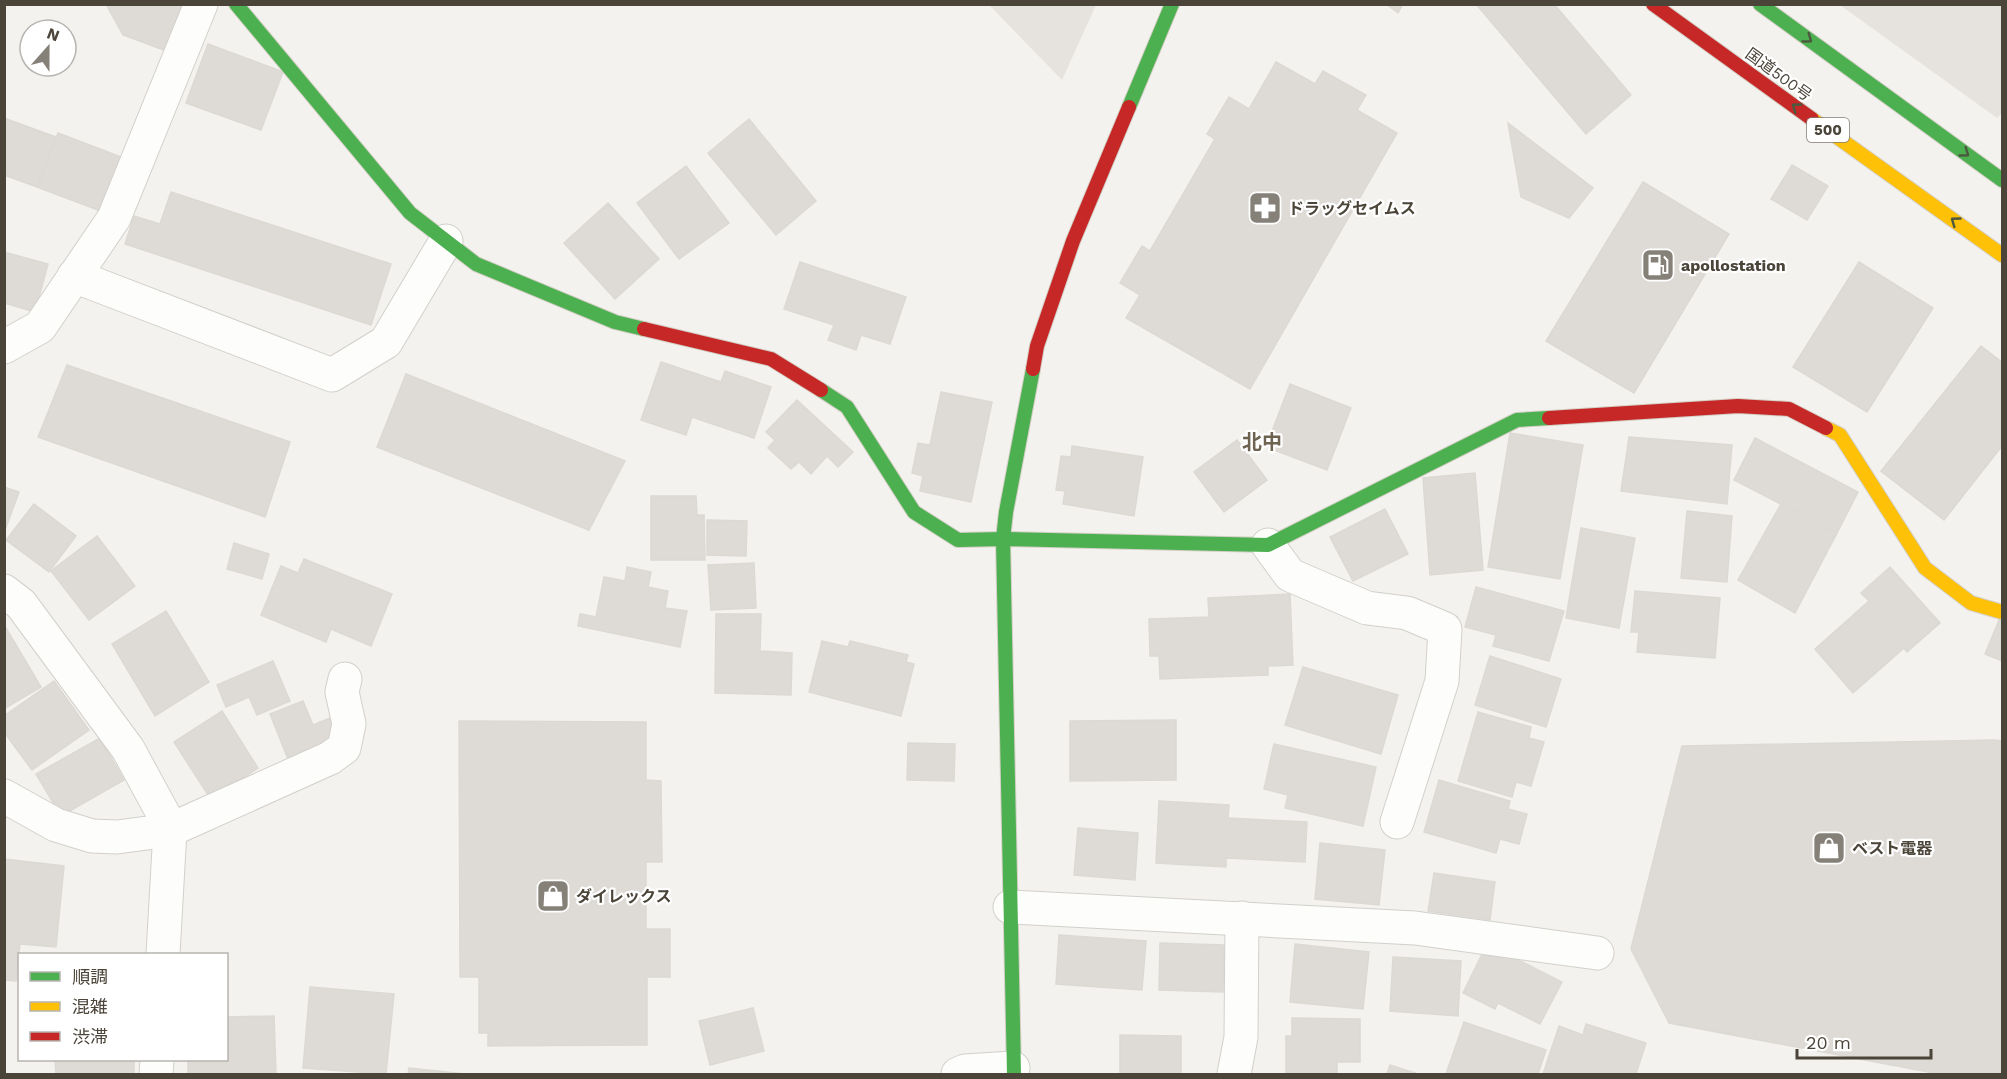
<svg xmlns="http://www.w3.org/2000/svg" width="2007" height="1079" viewBox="0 0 2007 1079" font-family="'Work Sans','Noto Sans JP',sans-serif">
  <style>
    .parking { fill: #e6e3df }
    .building { fill: #dedbd6; stroke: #dcd9d4; stroke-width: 1.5 }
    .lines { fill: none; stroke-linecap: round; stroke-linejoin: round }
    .street-casing { stroke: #d2d0cb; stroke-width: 35 }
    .fast-casing { stroke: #d3cfc5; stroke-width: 16 }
    .slow-casing { stroke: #d3cfc5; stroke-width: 16 }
    .jam-casing { stroke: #d3cfc5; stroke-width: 16 }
    .street { stroke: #fdfdfc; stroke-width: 33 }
    .fast { stroke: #4caf50; stroke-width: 14 }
    .slow { stroke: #ffc107; stroke-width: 14 }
    .jam { stroke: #c62828; stroke-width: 14 }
    .oneway { stroke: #4b593e }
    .labels { text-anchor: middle; stroke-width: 4.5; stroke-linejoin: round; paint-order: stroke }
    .shield { fill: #fff; stroke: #817c74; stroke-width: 1.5 }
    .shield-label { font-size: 15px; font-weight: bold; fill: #4b4439 }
    .street-label { font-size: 16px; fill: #4b4439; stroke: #fff }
    .poi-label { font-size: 16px; font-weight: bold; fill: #4b4439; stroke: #fff; text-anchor: start }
    .quarter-label { font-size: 20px; font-weight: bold; fill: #6e6250; stroke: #fff }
  </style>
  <rect width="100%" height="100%" fill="#f4f2ee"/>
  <g class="parking">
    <path d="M989,5H1096L1062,80Z"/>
    <path d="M1840,5H2002V113L1997,118Z"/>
  </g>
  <g class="building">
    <path d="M106,4H184L169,52L123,35Z"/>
    <path d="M1386,4H1403L1398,13Z"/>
    <path d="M1476,4H1554L1631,95L1586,134Z"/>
    <path d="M208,44L283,72L261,130L186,103Z"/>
    <path d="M1276,62L1315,84L1323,71L1366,95L1357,110L1397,133L1250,389L1126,318L1140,295L1120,283L1142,246L1150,251L1215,139L1207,134L1229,97L1249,109Z"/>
    <path d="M4,118L56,137L37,187L4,175Z"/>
    <path d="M749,119L816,201L776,235L708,153Z"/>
    <path d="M1508,123L1593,188L1569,218L1521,197Z"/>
    <path d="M58,133L126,159L106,213L37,187Z"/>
    <path d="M1792,165L1828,186L1807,220L1771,199Z"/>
    <path d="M686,166L729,223L679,259L637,203Z"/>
    <path d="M1643,182L1729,234L1634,393L1546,341Z"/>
    <path d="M171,192L391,264L371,325L125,244L134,216L160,224Z"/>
    <path d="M608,203L659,259L615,299L564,243Z"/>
    <path d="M4,252L48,264L35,312L4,303Z"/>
    <path d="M800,262L906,297L890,344L861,335L856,350L828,340L834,325L784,309Z"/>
    <path d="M1859,262L1933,308L1867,412L1793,367Z"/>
    <path d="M1981,346L2002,362V446L1944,520L1881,471Z"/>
    <path d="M661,362L721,382L725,371L771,387L754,438L692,417L686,435L641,420Z"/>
    <path d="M67,365L290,442L265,517L38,437Z"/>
    <path d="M406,374L625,461L589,530L377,447Z"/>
    <path d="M1290,384L1351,408L1327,470L1266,447Z"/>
    <path d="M941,392L992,402L971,502L920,491L923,476L912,473L918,443L930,445Z"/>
    <path d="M797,400L853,452L838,467L827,456L811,474L799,462L791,469L768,448L775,440L766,432Z"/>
    <path d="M1510,433L1583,445L1560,579L1488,567Z"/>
    <path d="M1629,437L1732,445L1727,504L1621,491Z"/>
    <path d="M1755,438L1858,492L1837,533L1734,480Z"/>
    <path d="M1237,440L1267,480L1224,512L1194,472Z"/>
    <path d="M1072,446L1143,457L1134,516L1063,504L1065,491L1056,490L1061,456L1071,457Z"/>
    <path d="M1475,473L1483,570L1430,575L1423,478Z"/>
    <path d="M4,487L19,492L4,533Z"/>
    <path d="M651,496H696L697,515H704L705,560H651Z"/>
    <path d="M34,504L76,536L49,572L6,540Z"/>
    <path d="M1781,504L1837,533L1795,613L1738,580Z"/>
    <path d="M1385,509L1408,554L1353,581L1330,537Z"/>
    <path d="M1687,511L1732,516L1727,582L1681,578Z"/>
    <path d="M707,520L747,521L746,556L707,555Z"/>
    <path d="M1581,528L1635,538L1619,628L1566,618Z"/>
    <path d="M97,536L135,586L89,620L51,571Z"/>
    <path d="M234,543L269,554L262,579L227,569Z"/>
    <path d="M304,559L392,594L371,646L331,629L326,642L261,615L281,566L298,573Z"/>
    <path d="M754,563L756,608L711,610L708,565Z"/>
    <path d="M627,567L651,572L648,587L668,591L665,608L687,611L680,647L578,626L580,614L596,617L604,577L625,581Z"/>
    <path d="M1890,567L1940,623L1907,652L1904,648L1853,693L1815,649L1869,601L1861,593Z"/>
    <path d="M1476,587L1564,611L1549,661L1493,646L1496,635L1465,627Z"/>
    <path d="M1635,591L1720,598L1715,658L1637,652L1639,632H1631Z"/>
    <path d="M1290,594L1293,665L1268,666V675L1160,679L1159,656H1150L1149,619L1209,617L1208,598Z"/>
    <path d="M166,611L209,682L155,716L112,644Z"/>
    <path d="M716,614H761L760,651L792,653L791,695L715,693Z"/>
    <path d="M1999,620L2002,621V661L1985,654Z"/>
    <path d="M6,628L41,687L4,709V629Z"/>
    <path d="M822,641L848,647L850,641L908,655L906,662L914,664L901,716L809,692Z"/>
    <path d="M1490,656L1561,679L1546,727L1475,705Z"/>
    <path d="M273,661L290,701L257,715L249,697L226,707L217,685Z"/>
    <path d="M1303,667L1398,695L1381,754L1285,725Z"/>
    <path d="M54,681L89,730L32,770L4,732V716Z"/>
    <path d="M303,701L313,725L330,718L339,739L288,759L270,714Z"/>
    <path d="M222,711L258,768L210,798L174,742Z"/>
    <path d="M1478,712L1531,727L1529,738L1544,742L1531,786L1516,782L1512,797L1458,781Z"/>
    <path d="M1176,720V780L1070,781V721Z"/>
    <path d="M459,721L646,722V780L661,781L662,862H646V929H670V977H647V1045L488,1046V1033H479V977H460Z"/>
    <path d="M100,738L124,780L61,816L36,774Z"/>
    <path d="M1995,740L2002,741V1074H1939L1669,1023L1631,949L1682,746Z"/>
    <path d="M908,743L955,744L954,781L907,780Z"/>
    <path d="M1274,744L1376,767L1363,826L1285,808L1288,795L1264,789Z"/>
    <path d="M1439,780L1510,801L1508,809L1527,814L1519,844L1500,839L1496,853L1424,832Z"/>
    <path d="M1159,801L1229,805L1228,818L1307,822L1305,862L1226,858V867L1156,863Z"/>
    <path d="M1078,828L1138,833L1135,880L1074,875Z"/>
    <path d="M1320,843L1385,850L1379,905L1315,899Z"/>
    <path d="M4,859L64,866L56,947L20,944L16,981L4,980Z"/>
    <path d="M1434,873L1495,882L1490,920L1428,911Z"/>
    <path d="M1059,935L1146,941L1142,990L1056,984Z"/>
    <path d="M1160,943L1224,945L1223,992L1159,990Z"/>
    <path d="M1295,944L1369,952L1363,1009L1290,1002Z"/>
    <path d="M1487,944L1562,982L1540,1024L1498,1003L1495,1009L1463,993Z"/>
    <path d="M1393,957L1461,961L1458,1016L1390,1011Z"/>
    <path d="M310,987L394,994L386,1074L303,1068Z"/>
    <path d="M753,1008L764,1051L710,1065L699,1021Z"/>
    <path d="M274,1016L276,1074H188V1060H226V1017Z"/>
    <path d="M1292,1018L1360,1019V1062H1337V1074H1286V1036H1292Z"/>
    <path d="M1464,1022L1546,1050L1538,1074H1446Z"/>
    <path d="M1586,1024L1646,1043L1636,1074H1543L1559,1026L1583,1035Z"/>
    <path d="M1120,1035L1181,1036V1074H1120Z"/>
    <path d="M55,1060H134V1074H56Z"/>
    <path d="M1390,1065L1418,1074H1387Z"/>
    <path d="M409,1068L465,1074H408Z"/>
  </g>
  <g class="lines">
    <g class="street-casing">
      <g id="street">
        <path d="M74,276L332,375L386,342L446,241"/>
        <path d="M4,347L40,327L114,218L201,4"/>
        <path d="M1268,545L1290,575L1367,608L1407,613L1445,629L1442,681L1397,822"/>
        <path d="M4,591L21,604L128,749L165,817L170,830L163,954"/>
        <path d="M4,796L56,825L92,836L117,837L170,830L330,758L344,748L349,724L342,692L345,679"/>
        <path d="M1010,907L1415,928L1597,953"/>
        <path d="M156,1074L157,1060"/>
        <path d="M958,1074L965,1071L1013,1068"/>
        <path d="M1234,1074L1241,1037L1242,918"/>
      </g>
    </g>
    <g class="fast-casing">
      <g id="fast">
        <path d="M236,4L410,213L476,264L615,322L644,329"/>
        <path d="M1760,4L2002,180"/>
        <path d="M1129,107L1172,4"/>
        <path d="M821,390L847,407L914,512L958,540L1003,539L1268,545L1517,420L1549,418"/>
        <path d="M1014,1074L1003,539L1006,512L1033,369"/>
      </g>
    </g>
    <g class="slow-casing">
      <g id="slow">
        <path d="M1812,119L2002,255"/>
        <path d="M1826,428L1840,435L1925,568L1971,603L2002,612"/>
      </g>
    </g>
    <g class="jam-casing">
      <g id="jam">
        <path d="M1653,4L1812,119"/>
        <path d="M644,329L771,359L821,390"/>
        <path d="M1033,369L1037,346L1073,241L1129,107"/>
        <path d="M1549,418L1738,406L1789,409L1826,428"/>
      </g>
    </g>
    <use href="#street" class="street"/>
    <use href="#fast" class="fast"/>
    <use href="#slow" class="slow"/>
    <use href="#jam" class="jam"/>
  </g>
  <defs><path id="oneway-chevron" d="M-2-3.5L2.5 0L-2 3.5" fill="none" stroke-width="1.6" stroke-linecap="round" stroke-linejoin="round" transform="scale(1.5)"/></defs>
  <g class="oneway">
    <use href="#oneway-chevron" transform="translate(1808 39) rotate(36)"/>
    <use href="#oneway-chevron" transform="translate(1796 107) rotate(-144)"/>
    <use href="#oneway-chevron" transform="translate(1965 153) rotate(36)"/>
    <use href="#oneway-chevron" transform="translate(1955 221) rotate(-144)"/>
  </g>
  <defs>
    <g id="pharmacy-square" transform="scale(1.725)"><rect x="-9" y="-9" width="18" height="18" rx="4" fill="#868178" stroke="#fff"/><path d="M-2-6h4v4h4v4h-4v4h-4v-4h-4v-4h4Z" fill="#fff"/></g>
    <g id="fuel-square" transform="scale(1.725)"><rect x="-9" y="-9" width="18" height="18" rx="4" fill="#868178" stroke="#fff"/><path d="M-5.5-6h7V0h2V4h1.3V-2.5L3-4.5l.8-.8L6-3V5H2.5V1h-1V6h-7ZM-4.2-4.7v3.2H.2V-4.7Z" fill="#fff"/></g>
    <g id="shop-square" transform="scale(1.725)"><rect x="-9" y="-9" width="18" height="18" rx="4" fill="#868178" stroke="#fff"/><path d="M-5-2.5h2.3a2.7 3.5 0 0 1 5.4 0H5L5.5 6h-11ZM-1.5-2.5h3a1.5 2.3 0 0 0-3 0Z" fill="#fff"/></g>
  </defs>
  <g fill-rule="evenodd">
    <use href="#pharmacy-square" x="1265" y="208"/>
    <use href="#fuel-square" x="1658" y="265"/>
    <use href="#shop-square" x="1829" y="848"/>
    <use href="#shop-square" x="553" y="896"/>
  </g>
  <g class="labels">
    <rect class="shield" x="1807" y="118" width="42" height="24" rx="4.5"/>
    <g class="shield-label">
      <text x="1828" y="135">500</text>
    </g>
    <g class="street-label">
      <text transform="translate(1779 74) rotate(36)" y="6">国道500号</text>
    </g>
    <g class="poi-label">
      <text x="1288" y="214">ドラッグセイムス</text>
      <text x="1681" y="271">apollostation</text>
      <text x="1852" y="854">ベスト電器</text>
      <text x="576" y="902">ダイレックス</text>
    </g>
    <g class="quarter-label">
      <text x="1262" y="449">北中</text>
    </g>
  </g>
  <rect width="2007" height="1079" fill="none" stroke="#4b4439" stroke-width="12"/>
  <rect x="18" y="953" width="210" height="108" fill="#ffffff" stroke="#b7b4b0" stroke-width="1.5"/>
  <rect x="30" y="972" width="30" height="9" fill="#4caf50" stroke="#b7b4b0" stroke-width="1.5"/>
  <text x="72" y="983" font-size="18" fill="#4b4439">順調</text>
  <rect x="30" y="1002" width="30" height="9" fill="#ffc107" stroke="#b7b4b0" stroke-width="1.5"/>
  <text x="72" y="1013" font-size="18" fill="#4b4439">混雑</text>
  <rect x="30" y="1032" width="30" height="9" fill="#c62828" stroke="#b7b4b0" stroke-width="1.5"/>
  <text x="72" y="1043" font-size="18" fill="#4b4439">渋滞</text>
  <g transform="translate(48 48) rotate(21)"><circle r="28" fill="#ffffff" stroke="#b7b4b0" stroke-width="1.5"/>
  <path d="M0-4.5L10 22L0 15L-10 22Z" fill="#868178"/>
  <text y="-9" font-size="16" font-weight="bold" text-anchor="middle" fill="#4b4439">N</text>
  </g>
  <path d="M1797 1049v9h134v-9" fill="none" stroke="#4b4439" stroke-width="3"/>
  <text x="1806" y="1049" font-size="18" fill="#4b4439" stroke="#ffffff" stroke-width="4.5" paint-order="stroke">20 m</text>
</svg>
